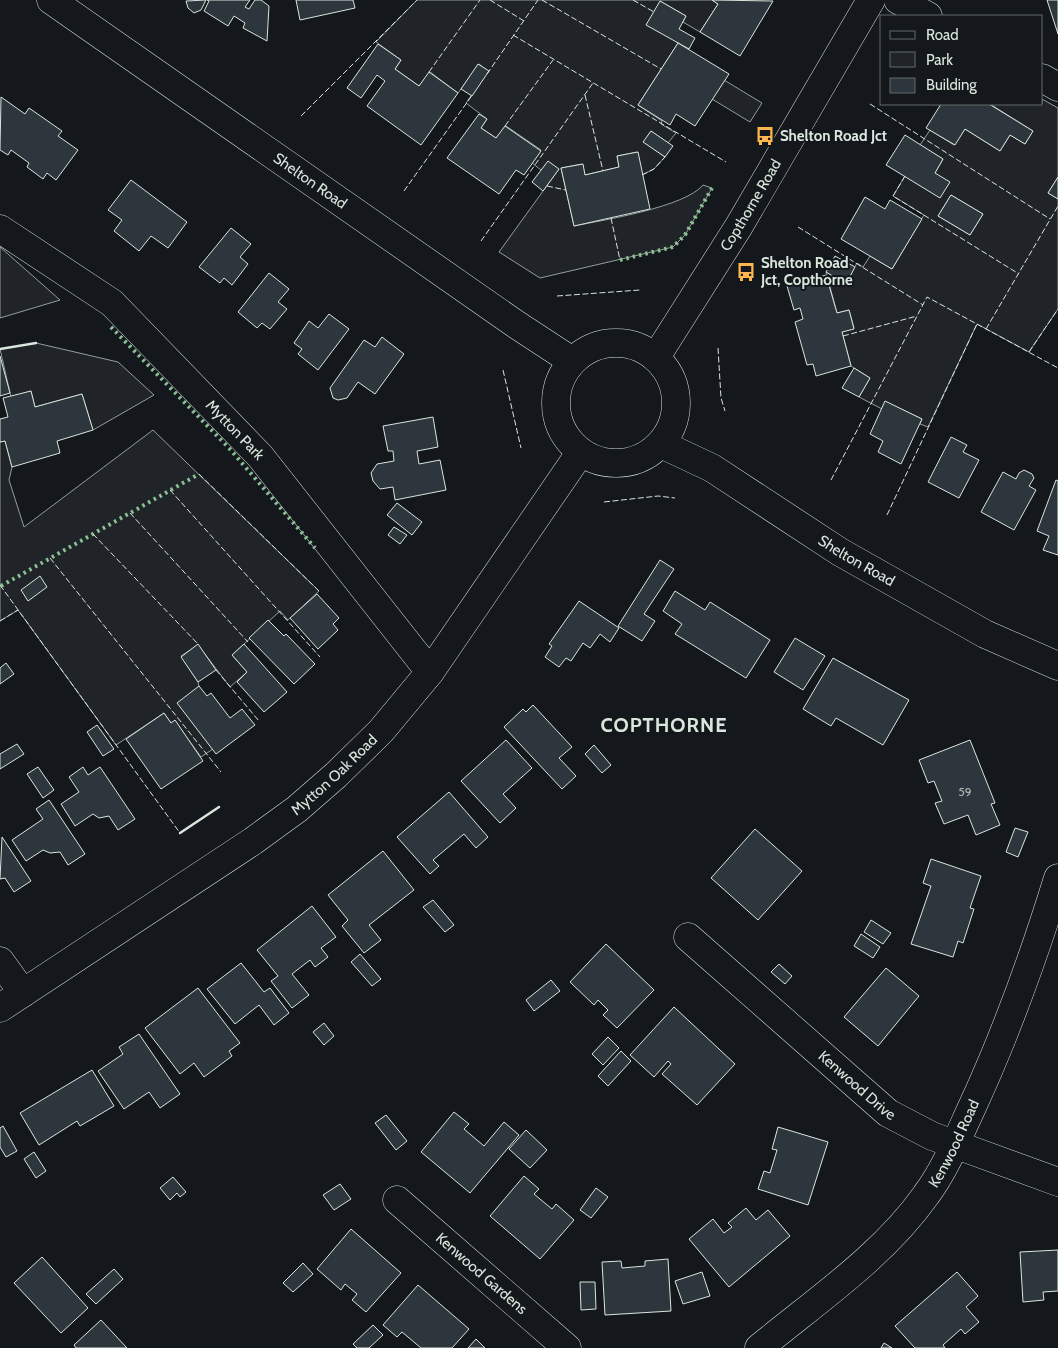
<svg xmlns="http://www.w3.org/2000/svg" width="1058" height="1348" viewBox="0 0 1058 1348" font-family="Cabin,sans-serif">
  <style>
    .green { fill: #202428; stroke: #939e99; fill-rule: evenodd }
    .building { fill: #2c363c; stroke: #d8e6dc }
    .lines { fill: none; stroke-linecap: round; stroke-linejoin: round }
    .minor-casing { stroke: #d8e6dc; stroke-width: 29 }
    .secondary-casing { stroke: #d8e6dc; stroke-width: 29 }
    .minor { stroke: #14181c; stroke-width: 28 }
    .secondary { stroke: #14181c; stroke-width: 28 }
    .hedge { stroke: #8ac095; stroke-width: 4; stroke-dasharray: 2.5 4; stroke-linecap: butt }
    .fence { stroke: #d8e6dc; stroke-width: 1; stroke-dasharray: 6 2.5; stroke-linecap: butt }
    .wall { stroke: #d8e6dc; stroke-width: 2.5 }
    .labels { text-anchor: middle; stroke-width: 4; stroke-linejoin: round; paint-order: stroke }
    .number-label { font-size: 12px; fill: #adbab4 }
    .poi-label { font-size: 15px; font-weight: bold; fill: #d8e6dc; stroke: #14181c; text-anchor: start }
    .street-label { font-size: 15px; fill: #d8e6dc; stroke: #14181c }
    .district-label { font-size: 20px; font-weight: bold; letter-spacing: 1px; fill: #d8e6dc; stroke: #14181c }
  </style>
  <rect width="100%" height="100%" fill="#14181c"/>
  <g class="green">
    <path d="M417,0H712L718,4L700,32L683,22L686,16L660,1L678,43L638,105L662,121L661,124L676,133L668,143L651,131L644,142L665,157L654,169L642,175L637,152L617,156L619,167L585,175L582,164L561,168L574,226C604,220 685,207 703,185L712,188L685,235L673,247L540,278L499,252L559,169L541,170L532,163L541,150L506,126L496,138L481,128L487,119L466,103L488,71L479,64L458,93L430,72L419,86L395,69L401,60L376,42Z"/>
    <path d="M724,80L762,103L750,122L712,99Z"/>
    <path d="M1042,99L1058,108V177L1048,193L1058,199V309L1029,352L977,324L928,427L920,424L922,419L886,402L882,409L859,397L870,378L851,366L842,332L854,328L849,310L837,313L826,272L846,283L857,263L863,267L870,256L892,269L924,215L893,196L905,176L935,173L943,159L920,145L930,130L954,145L965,129L1000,151L1010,135L1025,144L1033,131L990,104H1042ZM951,195L983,214L970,235L938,216Z"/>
    <path d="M0,247L60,300L0,318Z"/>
    <path d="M36,343L118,362L154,395L93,430L82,394L35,407L31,391L11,397L0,349Z"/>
    <path d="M153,430L319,591L288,620L280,611L232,655L247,672L230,687L198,645L181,656L198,682L213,749L201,757L175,721L171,723L164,713L116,745L18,610L0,621V442L5,441L12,467L9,480L24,527Z"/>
  </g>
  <g class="building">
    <path d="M206,0L201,10L194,13L188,8L186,1Z"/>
    <path d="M207,0H250L245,7L249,9L255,0H261L269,6L267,41L243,28L245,23L234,16L228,26L204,11L209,1Z"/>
    <path d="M296,0H353L355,8L300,20Z"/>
    <path d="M712,0L773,1L740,56L700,32L718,4Z"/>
    <path d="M1047,0H1058V34Z"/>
    <path d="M660,1L686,16L679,29L695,38L689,49L646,25Z"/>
    <path d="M678,43L729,74L695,126L676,114L670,125L638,105Z"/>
    <path d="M378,44L401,60L395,69L419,86L429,72L458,93L421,145L367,106L385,81L377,75L361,98L347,88Z"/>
    <path d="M478,64L489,71L472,96L461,89Z"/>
    <path d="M1,97L25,114L29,108L62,131L58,136L78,150L56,180L47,173L43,179L27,167L29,163L11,150L8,155L0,150Z"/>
    <path d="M941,104H989L1033,131L1025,144L1010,135L1000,151L965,129L955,145L926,128Z"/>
    <path d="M479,114L487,119L481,128L496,138L505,126L541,151L524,175L516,170L499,194L447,158Z"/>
    <path d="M651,131L673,146L665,157L643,142Z"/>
    <path d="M905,135L943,159L935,173L950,182L940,198L886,165Z"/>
    <path d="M638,152L650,209L574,226L561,168L583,164L585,175L619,167L617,156Z"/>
    <path d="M548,161L559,169L543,191L532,182Z"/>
    <path d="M1058,177V199L1048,193Z"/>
    <path d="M131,180L187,222L168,248L151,236L139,251L114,231L122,220L108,210Z"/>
    <path d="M951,195L983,214L970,235L938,216Z"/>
    <path d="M865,197L885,209L890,200L922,219L892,269L841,239Z"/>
    <path d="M231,228L251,244L240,257L248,264L232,285L224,278L220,283L199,267Z"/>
    <path d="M835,256L855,267L846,284L826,272Z"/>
    <path d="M269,273L289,289L278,302L287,309L270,329L262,323L257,328L238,312Z"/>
    <path d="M826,275L837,313L849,310L854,329L842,332L851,366L816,376L813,364L807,365L795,322L803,319L800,308L794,310L787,286Z"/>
    <path d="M329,314L349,329L318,370L298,354L302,349L294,343L309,321L318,328Z"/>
    <path d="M382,337L404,354L375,394L358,382L347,398L338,400L333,398L330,388L364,340L375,347Z"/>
    <path d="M0,356L10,393L0,396Z"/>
    <path d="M854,368L870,378L859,397L842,388Z"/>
    <path d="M31,391L35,407L82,394L93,430L57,441L60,453L12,467L5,441L0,442V419L8,417L3,398Z"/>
    <path d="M885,401L922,419L901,464L878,452L883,441L870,434Z"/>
    <path d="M433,417L438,447L417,451L419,464L440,460L446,490L395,500L393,487L380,489L373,481L371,473L377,464L394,461L393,451H388L383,426Z"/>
    <path d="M951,437L967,445L963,452L979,460L959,498L928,482Z"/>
    <path d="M1024,470L1032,474L1034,478L1029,486L1036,490L1014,530L981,512L1003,472L1016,479L1019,473Z"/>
    <path d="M1056,480L1058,481V555L1043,550L1049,536L1037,531Z"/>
    <path d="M397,503L422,522L412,535L387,515Z"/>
    <path d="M394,527L407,535L400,544L388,535Z"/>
    <path d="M660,560L674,569L644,614L655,621L642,641L618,626Z"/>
    <path d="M40,576L47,587L28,601L21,590Z"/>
    <path d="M675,591L705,610L710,602L770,640L746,678L675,634L682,624L663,611Z"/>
    <path d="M317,594L339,618L333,624L338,630L318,649L290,618Z"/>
    <path d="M579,601L619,628L610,642L600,634L590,648L583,643L571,661L566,658L559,667L545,657L552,646L549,644Z"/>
    <path d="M268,620L284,636L286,634L315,664L294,684L249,638Z"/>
    <path d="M795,638L825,656L803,690L774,672Z"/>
    <path d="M198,644L216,670L198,682L181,657Z"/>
    <path d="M244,644L287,692L264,712L237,682L247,672L232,655Z"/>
    <path d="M833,658L909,700L883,745L836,718L831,726L803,709Z"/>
    <path d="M6,663L14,674L0,684V668Z"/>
    <path d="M199,686L207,696L211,693L230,718L242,709L255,725L216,754L177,703Z"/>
    <path d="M533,705L572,747L559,758L576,776L562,789L504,727L523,709L526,712Z"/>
    <path d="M164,713L171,723L175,720L203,761L161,789L126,739Z"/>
    <path d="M97,725L114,749L103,756L87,732Z"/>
    <path d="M506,740L532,768L503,794L516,808L500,823L461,781Z"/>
    <path d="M970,740L995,803L991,804L1000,825L976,835L968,815L944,824L935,803L942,801L934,781L928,783L919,760Z"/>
    <path d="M17,744L24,754L0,769V754Z"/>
    <path d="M594,745L611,765L602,773L585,754Z"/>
    <path d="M38,767L54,790L43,798L27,774Z"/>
    <path d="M83,767L88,775L100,767L135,819L118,830L109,816L99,818L93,814L75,826L61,804L79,792L69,777Z"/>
    <path d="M449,792L488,837L476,848L464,834L433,860L439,866L430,874L397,837Z"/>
    <path d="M49,800L85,854L68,865L60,852L50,853L43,850L26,861L12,840L43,819L36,809Z"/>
    <path d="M1015,828L1028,832L1018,857L1006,852Z"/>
    <path d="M755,829L802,871L758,920L711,878Z"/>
    <path d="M2,837L31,881L14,892L5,878L0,879Z"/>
    <path d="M383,851L414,890L369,925L381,940L364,953L342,926L348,920L328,895Z"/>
    <path d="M931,859L981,876L970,908L974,909L963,943L958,941L953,957L911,944L931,886L923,883Z"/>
    <path d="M433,900L454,925L445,932L423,907Z"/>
    <path d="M312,906L336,937L321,948L328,957L315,967L310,960L292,974L309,995L292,1008L271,981L278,976L257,950Z"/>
    <path d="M871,920L891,933L883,944L864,932Z"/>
    <path d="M861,934L880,947L873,958L854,946Z"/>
    <path d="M606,944L654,990L617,1028L603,1015L608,1010L598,1000L594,1005L570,982Z"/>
    <path d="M360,954L381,979L372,986L351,962Z"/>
    <path d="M241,963L264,992L270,988L289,1013L274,1025L259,1005L235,1024L207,989Z"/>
    <path d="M779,964L792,976L785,984L771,972Z"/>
    <path d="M886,968L919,996L878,1046L844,1017Z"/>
    <path d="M551,980L560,991L534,1011L526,1000Z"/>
    <path d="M198,988L240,1043L229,1051L232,1056L204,1077L194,1063L180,1074L145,1028Z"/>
    <path d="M674,1007L735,1064L697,1105L662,1074L671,1064L668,1061L654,1077L630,1055Z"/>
    <path d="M324,1023L334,1036L324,1045L313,1032Z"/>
    <path d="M139,1034L180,1094L160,1108L149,1092L124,1109L98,1071L123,1054L119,1047Z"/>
    <path d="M608,1037L619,1048L603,1065L592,1054Z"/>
    <path d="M621,1051L631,1061L608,1086L598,1076Z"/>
    <path d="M92,1070L114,1106L80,1126L77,1121L39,1145L20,1113Z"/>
    <path d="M454,1112L469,1124L464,1129L484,1146L504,1122L519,1135L470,1193L421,1152Z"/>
    <path d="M386,1115L407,1141L396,1150L375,1123Z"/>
    <path d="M3,1126L17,1151L6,1157L0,1147V1128Z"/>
    <path d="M778,1127L828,1142L808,1205L758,1189L764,1171L770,1173L777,1150L772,1149Z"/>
    <path d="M526,1130L547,1150L530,1168L509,1149Z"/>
    <path d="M34,1152L46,1171L36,1178L24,1159Z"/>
    <path d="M524,1176L539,1189L534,1194L552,1209L556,1204L574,1220L540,1259L490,1216Z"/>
    <path d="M173,1177L186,1192L180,1197L177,1193L170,1200L160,1188Z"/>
    <path d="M340,1184L351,1199L334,1210L323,1195Z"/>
    <path d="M596,1188L608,1197L591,1218L580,1210Z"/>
    <path d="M746,1208L756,1220L768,1210L790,1236L729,1287L689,1239L713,1219L724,1233L732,1227L728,1223Z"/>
    <path d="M351,1229L401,1273L366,1312L352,1300L357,1294L345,1284L341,1290L317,1269Z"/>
    <path d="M1058,1250V1291L1043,1292L1044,1300L1023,1302L1020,1252Z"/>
    <path d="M42,1257L88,1308L61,1333L14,1283Z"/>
    <path d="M668,1259L671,1311L605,1315L602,1262L621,1261L622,1268L645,1266V1261Z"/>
    <path d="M303,1263L313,1274L293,1292L283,1283Z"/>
    <path d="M114,1269L123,1279L96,1304L86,1294Z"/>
    <path d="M702,1272L710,1296L683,1304L675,1281Z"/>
    <path d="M957,1272L978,1296L966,1307L979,1322L965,1334L961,1329L943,1345L945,1348H915L895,1326Z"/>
    <path d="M580,1282H595L596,1309L581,1310Z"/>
    <path d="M418,1285L469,1329L452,1348H421L402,1332L397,1337L383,1325Z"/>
    <path d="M101,1320L127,1348H76L74,1345Z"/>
    <path d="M373,1325L383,1335L369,1348H357L353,1344Z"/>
    <path d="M476,1339L485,1348H468Z"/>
    <path d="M884,1343L892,1348H881Z"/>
  </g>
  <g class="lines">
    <g class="minor-casing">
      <g id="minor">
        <path d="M898,0L928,16"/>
        <path d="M1042,78L1058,87"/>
        <path id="s1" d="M0,229L112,303L260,456L430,672"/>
        <path id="s2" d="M688,937L888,1113L932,1136L1058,1182"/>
        <path d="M0,961L23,993"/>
        <path id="s3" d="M397,1200L567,1348"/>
        <path id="s4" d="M759,1348C816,1301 883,1256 926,1195C946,1168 959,1135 973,1105C1007,1031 1034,956 1058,878"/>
      </g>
    </g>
    <g class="secondary-casing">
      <g id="secondary">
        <path id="s5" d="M51,0L517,325L572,361"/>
        <circle cx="616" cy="403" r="60"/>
        <path id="s6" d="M656,357L739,226L871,0"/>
        <path id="s7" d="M661,444L712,468L840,552L985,634L1058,666"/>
        <path id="s8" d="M0,1008L253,841L297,809L336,775L381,731L430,672L580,453"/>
      </g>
    </g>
    <use href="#minor" class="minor"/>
    <use href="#secondary" class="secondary"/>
    <g class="hedge">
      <path d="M620,260L673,247L685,235L712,188"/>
      <path d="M111,327L229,448L315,548"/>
      <path d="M1,586L199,474"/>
    </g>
    <g class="fence">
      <path d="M490,0L524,21"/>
      <path d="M542,0L661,69"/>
      <path d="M633,0L654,12"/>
      <path d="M513,35L726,162"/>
      <path d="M429,72L480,0"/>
      <path d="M487,74L538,0"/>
      <path d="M585,95L603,171"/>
      <path d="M870,104L1050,219"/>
      <path d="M301,116L417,0"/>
      <path d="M505,126L553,60"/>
      <path d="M642,175L654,169L665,157"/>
      <path d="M905,176L893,196L1019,274"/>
      <path d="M547,186L566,190"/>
      <path d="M404,191L473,94"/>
      <path d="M611,218L620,260"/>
      <path d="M798,227L923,305"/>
      <path d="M481,241L593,83"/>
      <path d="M557,296L640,290"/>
      <path d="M986,329L1058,206"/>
      <path d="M843,336L917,316"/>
      <path d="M718,348L721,398L725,411"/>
      <path d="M1029,352L1058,309"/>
      <path d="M503,370L521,448"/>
      <path d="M199,474L319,591"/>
      <path d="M831,480L927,297L1058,368"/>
      <path d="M170,490L320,657"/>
      <path d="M604,502L658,496L675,498"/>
      <path d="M130,513L248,642"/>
      <path d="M887,515L977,324"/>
      <path d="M93,534L198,644"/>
      <path d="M50,558L221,772"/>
      <path d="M0,585L180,833"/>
      <path d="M0,621L18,610"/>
      <path d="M216,670L259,721"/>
    </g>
    <g class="wall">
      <path d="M0,349L36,343"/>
      <path d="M180,833L219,807"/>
    </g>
  </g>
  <defs>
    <g id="bus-bare" transform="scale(1.5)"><path d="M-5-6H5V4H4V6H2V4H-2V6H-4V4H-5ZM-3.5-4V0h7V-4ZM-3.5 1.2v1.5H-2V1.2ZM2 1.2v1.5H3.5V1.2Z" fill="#ffb74d" stroke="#14181c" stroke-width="2.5" paint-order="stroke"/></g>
  </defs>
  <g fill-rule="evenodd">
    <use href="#bus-bare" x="765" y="136"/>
    <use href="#bus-bare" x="746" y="272"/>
  </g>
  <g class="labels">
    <g class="number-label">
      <text x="965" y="796">59</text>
    </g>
    <g class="poi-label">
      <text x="780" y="141">Shelton Road Jct</text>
      <text x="761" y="268">Shelton Road<tspan x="761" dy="17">Jct, Copthorne</tspan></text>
    </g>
    <g class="street-label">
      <text dy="5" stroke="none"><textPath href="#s5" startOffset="316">Shelton Road</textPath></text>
      <text dy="5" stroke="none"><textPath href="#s6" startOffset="179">Copthorne Road</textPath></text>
      <text dy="5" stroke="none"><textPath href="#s1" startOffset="311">Mytton Park</textPath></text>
      <text dy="5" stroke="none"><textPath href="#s7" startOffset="228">Shelton Road</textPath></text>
      <text dy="5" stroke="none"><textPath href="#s8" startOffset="408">Mytton Oak Road</textPath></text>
      <text dy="5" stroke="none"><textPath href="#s2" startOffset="225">Kenwood Drive</textPath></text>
      <text dy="5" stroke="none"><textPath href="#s4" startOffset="286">Kenwood Road</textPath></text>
      <text dy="5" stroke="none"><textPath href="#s3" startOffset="112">Kenwood Gardens</textPath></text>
    </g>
    <g class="district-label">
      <text x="664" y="732">COPTHORNE</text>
    </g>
  </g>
  <rect x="880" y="15" width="162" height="90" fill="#14181c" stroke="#626a69"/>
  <rect x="890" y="31" width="25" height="8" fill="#14181c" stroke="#626a69"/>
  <text x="926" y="40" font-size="15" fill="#d8e6dc">Road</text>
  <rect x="890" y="52" width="25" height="15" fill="#202428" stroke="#626a69"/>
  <text x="926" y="65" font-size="15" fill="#d8e6dc">Park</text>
  <rect x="890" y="78" width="25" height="15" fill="#2c363c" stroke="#626a69"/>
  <text x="926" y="90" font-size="15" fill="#d8e6dc">Building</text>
</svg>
